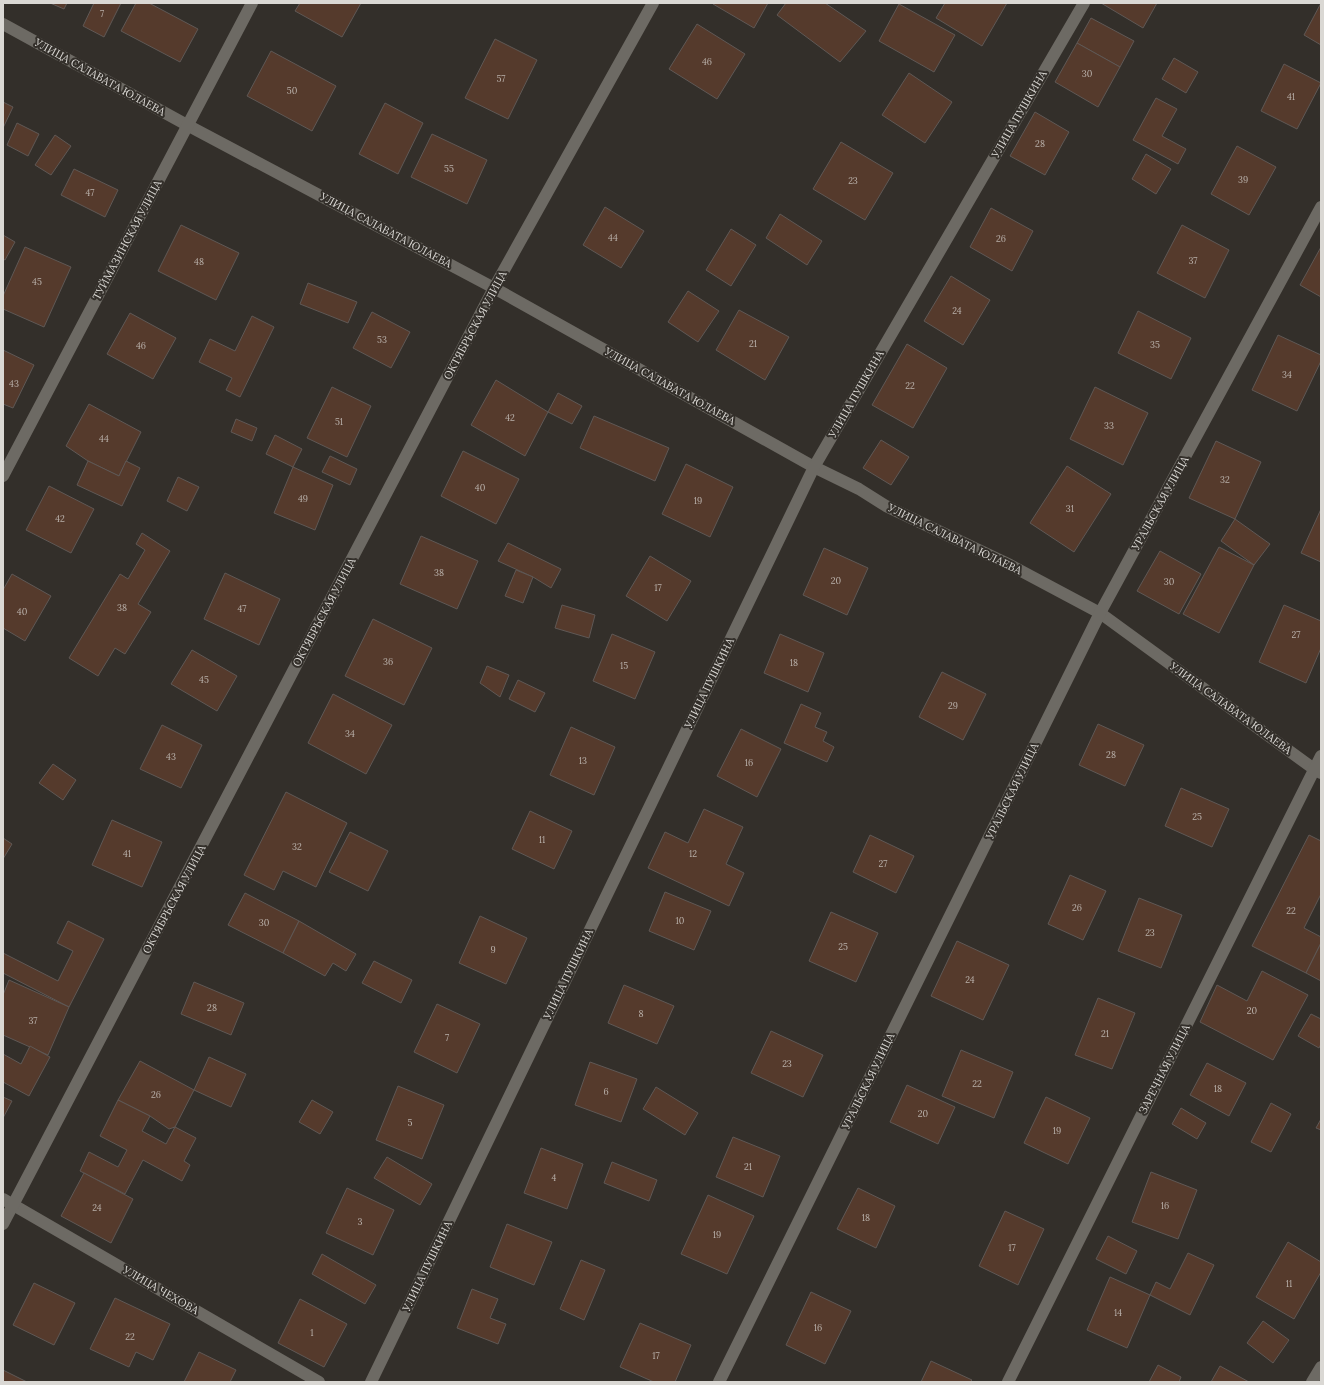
<svg xmlns="http://www.w3.org/2000/svg" width="1324" height="1385" viewBox="0 0 1324 1385" font-family="Lora,serif">
  <style>
    .building { fill: #553a2c; stroke: #5f5855 }
    .lines { fill: none; stroke-linecap: round; stroke-linejoin: round }
    .street { stroke: #6d6a64; stroke-width: 12 }
    .labels { text-anchor: middle; stroke-width: 4; stroke-linejoin: round; paint-order: stroke }
    .number-label { font-size: 9px; fill: #b9b0aa }
    .street-label { font-size: 11px; fill: #dad8d4; stroke: #332f2a }
  </style>
  <rect width="100%" height="100%" fill="#332f2a"/>
  <g class="building">
    <path d="M50,3H67L64,9Z"/>
    <path d="M94,3H121L104,37L83,26Z"/>
    <path d="M136,3H149L198,29L180,62L121,31Z"/>
    <path d="M300,3H361L342,37L295,11Z"/>
    <path d="M714,3H768L754,28L713,4Z"/>
    <path d="M786,3H825L866,31L840,62L777,15Z"/>
    <path d="M945,3H1007L982,46L936,18Z"/>
    <path d="M1101,3H1157L1143,28Z"/>
    <path d="M1321,3V45L1304,35Z"/>
    <path d="M899,4L955,35L934,72L879,41Z"/>
    <path d="M1091,18L1134,41L1120,67L1077,43Z"/>
    <path d="M697,24L745,54L717,99L669,69Z"/>
    <path d="M495,39L537,60L508,119L465,98Z"/>
    <path d="M1077,43L1120,67L1098,107L1055,82Z"/>
    <path d="M271,51L336,86L312,131L247,96Z"/>
    <path d="M1174,58L1198,72L1186,93L1162,79Z"/>
    <path d="M1284,64L1321,83L1297,129L1261,111Z"/>
    <path d="M909,73L952,102L925,143L882,115Z"/>
    <path d="M1156,98L1177,109L1162,136L1186,149L1178,164L1133,140Z"/>
    <path d="M3,102L13,107L3,128Z"/>
    <path d="M385,103L423,123L398,174L359,154Z"/>
    <path d="M1035,112L1069,132L1045,175L1010,156Z"/>
    <path d="M17,123L39,134L28,156L7,145Z"/>
    <path d="M432,134L487,160L467,204L411,177Z"/>
    <path d="M55,135L71,146L51,175L35,165Z"/>
    <path d="M841,142L893,173L865,220L813,189Z"/>
    <path d="M1237,146L1276,167L1249,215L1211,194Z"/>
    <path d="M1146,154L1171,169L1156,194L1132,179Z"/>
    <path d="M74,169L118,190L105,217L61,195Z"/>
    <path d="M605,207L644,231L621,268L583,245Z"/>
    <path d="M991,208L1033,231L1012,271L970,247Z"/>
    <path d="M780,214L822,241L807,265L766,238Z"/>
    <path d="M181,225L239,253L216,300L158,271Z"/>
    <path d="M1182,225L1229,250L1205,298L1157,273Z"/>
    <path d="M731,229L756,245L731,286L706,270Z"/>
    <path d="M3,235L15,242L5,260L3,259Z"/>
    <path d="M25,247L71,267L44,327L3,309V296Z"/>
    <path d="M1321,247V297L1300,285Z"/>
    <path d="M951,276L990,300L963,345L924,321Z"/>
    <path d="M308,283L357,302L348,323L300,304Z"/>
    <path d="M688,291L719,311L698,342L668,322Z"/>
    <path d="M739,310L789,337L765,380L716,350Z"/>
    <path d="M1138,311L1191,338L1171,379L1118,353Z"/>
    <path d="M372,312L410,332L391,368L353,348Z"/>
    <path d="M130,313L176,338L153,379L107,354Z"/>
    <path d="M252,316L274,327L240,397L226,390L232,378L199,362L210,339L235,351Z"/>
    <path d="M1278,335L1321,355V361L1297,411L1252,390Z"/>
    <path d="M907,344L947,368L913,428L872,405Z"/>
    <path d="M3,350L34,365L13,408L3,404Z"/>
    <path d="M496,380L548,412L525,456L471,425Z"/>
    <path d="M332,387L371,406L347,457L307,438Z"/>
    <path d="M1095,387L1148,413L1123,465L1070,439Z"/>
    <path d="M558,393L582,406L572,424L548,412Z"/>
    <path d="M89,404L141,432L119,476L88,461L66,446Z"/>
    <path d="M594,416L669,448L655,481L580,448Z"/>
    <path d="M236,419L257,428L252,441L231,432Z"/>
    <path d="M275,435L302,449L293,467L266,454Z"/>
    <path d="M881,440L909,457L891,485L863,468Z"/>
    <path d="M1216,441L1261,462L1235,519L1189,498Z"/>
    <path d="M463,451L519,479L496,524L441,496Z"/>
    <path d="M330,456L357,469L350,485L322,472Z"/>
    <path d="M88,461L119,476L126,461L140,468L122,506L77,485Z"/>
    <path d="M686,464L733,487L710,537L662,514Z"/>
    <path d="M1067,466L1111,494L1074,552L1030,523Z"/>
    <path d="M293,467L333,485L315,530L274,513Z"/>
    <path d="M178,477L199,487L187,511L167,501Z"/>
    <path d="M49,486L94,509L71,553L26,530Z"/>
    <path d="M1321,509V562L1301,553Z"/>
    <path d="M1235,519L1270,544L1254,565L1221,541Z"/>
    <path d="M142,533L170,551L138,604L151,612L125,654L115,648L98,676L69,658L120,574L128,579L145,550L136,544Z"/>
    <path d="M421,536L478,561L457,609L400,584Z"/>
    <path d="M508,543L561,569L551,588L533,577L498,561Z"/>
    <path d="M1219,547L1254,565L1219,633L1183,614Z"/>
    <path d="M824,548L868,568L847,615L803,595Z"/>
    <path d="M1160,551L1201,574L1179,614L1137,591Z"/>
    <path d="M650,556L691,581L667,621L626,596Z"/>
    <path d="M516,570L533,577L523,603L505,596Z"/>
    <path d="M225,573L280,599L259,645L204,619Z"/>
    <path d="M12,574L51,596L25,641L3,628V590Z"/>
    <path d="M562,605L595,615L589,638L555,628Z"/>
    <path d="M1284,605L1321,621V648L1306,683L1259,662Z"/>
    <path d="M373,619L432,648L404,705L345,676Z"/>
    <path d="M612,634L655,652L635,699L593,681Z"/>
    <path d="M780,634L824,653L808,692L764,673Z"/>
    <path d="M192,650L237,676L217,711L171,684Z"/>
    <path d="M487,666L509,675L500,697L480,683Z"/>
    <path d="M942,672L986,694L963,740L919,717Z"/>
    <path d="M518,680L545,693L535,712L509,699Z"/>
    <path d="M333,694L392,725L366,774L308,743Z"/>
    <path d="M801,704L821,713L815,727L827,732L823,741L834,747L827,762L784,743Z"/>
    <path d="M1098,724L1144,745L1125,786L1079,765Z"/>
    <path d="M162,725L202,745L181,788L140,769Z"/>
    <path d="M571,727L615,747L594,795L550,775Z"/>
    <path d="M741,729L781,749L757,797L717,776Z"/>
    <path d="M53,764L76,780L63,800L39,783Z"/>
    <path d="M1181,788L1229,809L1212,847L1165,826Z"/>
    <path d="M286,792L347,823L316,887L283,871L274,890L244,875Z"/>
    <path d="M704,809L743,827L726,864L744,873L729,906L648,868L665,832L688,843Z"/>
    <path d="M530,811L572,831L554,869L512,849Z"/>
    <path d="M112,820L162,842L142,887L92,865Z"/>
    <path d="M350,832L388,851L368,891L329,872Z"/>
    <path d="M870,835L914,856L896,893L853,872Z"/>
    <path d="M1309,835L1321,841V894L1304,928L1321,937V943L1306,973L1252,946Z"/>
    <path d="M3,838L12,844L3,859Z"/>
    <path d="M1070,875L1106,891L1083,940L1048,924Z"/>
    <path d="M665,892L711,911L694,950L649,931Z"/>
    <path d="M245,893L299,921L283,953L228,925Z"/>
    <path d="M1139,898L1182,915L1161,968L1118,951Z"/>
    <path d="M831,912L878,933L856,982L809,961Z"/>
    <path d="M480,916L527,938L506,984L459,963Z"/>
    <path d="M68,921L104,939L69,1007L3,973V953L58,981L73,951L57,943Z"/>
    <path d="M299,921L356,954L346,971L333,963L325,976L283,953Z"/>
    <path d="M957,941L1009,965L983,1020L931,996Z"/>
    <path d="M1321,943V981L1306,973Z"/>
    <path d="M374,961L412,980L401,1003L362,983Z"/>
    <path d="M1262,971L1308,995L1273,1060L1200,1022L1217,985L1247,1001Z"/>
    <path d="M9,980L69,1007L48,1055L3,1035V995Z"/>
    <path d="M194,982L244,1003L231,1035L181,1014Z"/>
    <path d="M624,985L674,1006L657,1044L608,1023Z"/>
    <path d="M1098,998L1135,1013L1112,1069L1075,1055Z"/>
    <path d="M437,1004L480,1024L457,1073L414,1052Z"/>
    <path d="M1311,1014L1321,1019V1044L1319,1048L1298,1036Z"/>
    <path d="M771,1031L823,1055L803,1097L751,1073Z"/>
    <path d="M30,1046L50,1057L29,1096L3,1082V1054L21,1064Z"/>
    <path d="M961,1050L1013,1072L994,1118L942,1096Z"/>
    <path d="M209,1057L246,1074L231,1107L194,1090Z"/>
    <path d="M140,1061L194,1090L175,1127L169,1129L150,1116L118,1100Z"/>
    <path d="M590,1062L637,1079L621,1122L575,1105Z"/>
    <path d="M1207,1063L1246,1083L1229,1116L1190,1095Z"/>
    <path d="M907,1085L955,1107L938,1144L890,1122Z"/>
    <path d="M398,1086L444,1105L422,1159L376,1140Z"/>
    <path d="M656,1087L698,1113L685,1135L643,1109Z"/>
    <path d="M3,1097L12,1101L3,1118Z"/>
    <path d="M1046,1097L1090,1118L1068,1164L1024,1143Z"/>
    <path d="M118,1100L150,1116L142,1131L166,1144L175,1127L196,1138L184,1161L190,1165L182,1181L143,1160L125,1194L80,1171L89,1152L118,1167L127,1150L100,1136Z"/>
    <path d="M312,1100L333,1112L320,1134L299,1122Z"/>
    <path d="M1271,1103L1291,1114L1271,1152L1251,1142Z"/>
    <path d="M1181,1108L1206,1123L1197,1139L1172,1124Z"/>
    <path d="M1321,1119V1130L1316,1128Z"/>
    <path d="M733,1137L780,1156L763,1197L716,1177Z"/>
    <path d="M541,1148L583,1164L567,1209L524,1193Z"/>
    <path d="M387,1157L432,1184L420,1205L374,1178Z"/>
    <path d="M612,1162L657,1180L649,1201L604,1183Z"/>
    <path d="M1151,1172L1197,1190L1178,1239L1132,1222Z"/>
    <path d="M84,1173L133,1199L111,1243L61,1216Z"/>
    <path d="M347,1188L394,1210L373,1255L326,1233Z"/>
    <path d="M858,1188L895,1206L876,1248L837,1229Z"/>
    <path d="M708,1195L754,1216L727,1274L681,1254Z"/>
    <path d="M1005,1211L1044,1229L1018,1285L979,1266Z"/>
    <path d="M507,1224L552,1242L534,1285L490,1267Z"/>
    <path d="M1108,1236L1137,1251L1126,1274L1096,1259Z"/>
    <path d="M1288,1242L1321,1262V1272L1294,1319L1256,1297Z"/>
    <path d="M1188,1253L1214,1265L1190,1315L1150,1295L1156,1282L1170,1289Z"/>
    <path d="M322,1254L376,1285L365,1304L312,1274Z"/>
    <path d="M581,1260L605,1270L584,1320L560,1309Z"/>
    <path d="M1110,1277L1150,1295L1127,1348L1087,1330Z"/>
    <path d="M34,1283L75,1303L54,1345L13,1325Z"/>
    <path d="M472,1289L498,1299L490,1318L506,1324L498,1344L457,1328Z"/>
    <path d="M811,1292L851,1311L825,1364L786,1345Z"/>
    <path d="M115,1298L170,1324L153,1360L136,1352L129,1367L90,1349Z"/>
    <path d="M300,1299L347,1324L324,1367L278,1343Z"/>
    <path d="M1263,1321L1289,1340L1273,1363L1247,1343Z"/>
    <path d="M640,1323L691,1345L675,1382H654L620,1367Z"/>
    <path d="M199,1352L236,1370L230,1382H184Z"/>
    <path d="M931,1361L972,1380L970,1382H921Z"/>
    <path d="M1158,1365L1181,1377L1179,1382H1149Z"/>
    <path d="M1220,1366L1249,1382H1211Z"/>
    <path d="M3,1370L27,1382H3Z"/>
  </g>
  <g class="lines">
    <g class="street">
      <path d="M3,24L187,125L494,288L814,467L859,489L886,506L1010,565L1100,613L1314,769L1321,773"/>
      <path d="M3,476L252,3"/>
      <path d="M3,1199L319,1382"/>
      <path d="M3,1224L494,288L653,3"/>
      <path d="M371,1382L814,467L1084,3"/>
      <path d="M719,1382L1100,613L1321,207"/>
      <path d="M1008,1382L1321,756"/>
      <path d="M1312,1382L1321,1367"/>
    </g>
  </g>
  <g class="labels">
    <g class="number-label">
      <text x="102" y="17">7</text>
      <text x="707" y="65">46</text>
      <text x="1087" y="77">30</text>
      <text x="501" y="82">57</text>
      <text x="292" y="94">50</text>
      <text x="1291" y="100">41</text>
      <text x="1040" y="147">28</text>
      <text x="449" y="172">55</text>
      <text x="1243" y="183">39</text>
      <text x="853" y="184">23</text>
      <text x="90" y="196">47</text>
      <text x="613" y="241">44</text>
      <text x="1001" y="242">26</text>
      <text x="1193" y="264">37</text>
      <text x="199" y="265">48</text>
      <text x="37" y="285">45</text>
      <text x="957" y="314">24</text>
      <text x="382" y="343">53</text>
      <text x="753" y="347">21</text>
      <text x="1155" y="348">35</text>
      <text x="141" y="349">46</text>
      <text x="1287" y="378">34</text>
      <text x="14" y="387">43</text>
      <text x="910" y="389">22</text>
      <text x="510" y="421">42</text>
      <text x="339" y="425">51</text>
      <text x="1109" y="429">33</text>
      <text x="104" y="442">44</text>
      <text x="1225" y="483">32</text>
      <text x="480" y="491">40</text>
      <text x="303" y="502">49</text>
      <text x="698" y="504">19</text>
      <text x="1070" y="512">31</text>
      <text x="60" y="522">42</text>
      <text x="439" y="576">38</text>
      <text x="836" y="584">20</text>
      <text x="1169" y="585">30</text>
      <text x="658" y="591">17</text>
      <text x="122" y="611">38</text>
      <text x="242" y="612">47</text>
      <text x="22" y="615">40</text>
      <text x="1296" y="638">27</text>
      <text x="388" y="665">36</text>
      <text x="794" y="666">18</text>
      <text x="624" y="669">15</text>
      <text x="204" y="683">45</text>
      <text x="953" y="709">29</text>
      <text x="350" y="737">34</text>
      <text x="1111" y="758">28</text>
      <text x="171" y="760">43</text>
      <text x="583" y="764">13</text>
      <text x="749" y="766">16</text>
      <text x="1197" y="820">25</text>
      <text x="542" y="843">11</text>
      <text x="297" y="850">32</text>
      <text x="127" y="857">41</text>
      <text x="693" y="857">12</text>
      <text x="883" y="867">27</text>
      <text x="1077" y="911">26</text>
      <text x="1291" y="914">22</text>
      <text x="680" y="924">10</text>
      <text x="264" y="926">30</text>
      <text x="1150" y="936">23</text>
      <text x="843" y="950">25</text>
      <text x="493" y="953">9</text>
      <text x="970" y="983">24</text>
      <text x="212" y="1011">28</text>
      <text x="1252" y="1014">20</text>
      <text x="641" y="1017">8</text>
      <text x="33" y="1024">37</text>
      <text x="1105" y="1037">21</text>
      <text x="447" y="1041">7</text>
      <text x="787" y="1067">23</text>
      <text x="977" y="1087">22</text>
      <text x="1218" y="1092">18</text>
      <text x="606" y="1095">6</text>
      <text x="156" y="1098">26</text>
      <text x="923" y="1117">20</text>
      <text x="410" y="1126">5</text>
      <text x="1057" y="1134">19</text>
      <text x="748" y="1170">21</text>
      <text x="554" y="1181">4</text>
      <text x="1165" y="1209">16</text>
      <text x="97" y="1211">24</text>
      <text x="866" y="1221">18</text>
      <text x="360" y="1225">3</text>
      <text x="717" y="1238">19</text>
      <text x="1012" y="1251">17</text>
      <text x="1289" y="1287">11</text>
      <text x="1118" y="1316">14</text>
      <text x="818" y="1331">16</text>
      <text x="312" y="1336">1</text>
      <text x="130" y="1340">22</text>
      <text x="656" y="1359">17</text>
    </g>
    <g class="street-label">
      <text transform="translate(100 77) rotate(29)" y="4">УЛИЦА САЛАВАТА ЮЛАЕВА</text>
      <text transform="translate(1019 114) rotate(-60)" y="4">УЛИЦА ПУШКИНА</text>
      <text transform="translate(386 230) rotate(28)" y="4">УЛИЦА САЛАВАТА ЮЛАЕВА</text>
      <text transform="translate(127 240) rotate(-62)" y="4">ТУЙМАЗИНСКАЯ УЛИЦА</text>
      <text transform="translate(475 325) rotate(-62)" y="4">ОКТЯБРЬСКАЯ УЛИЦА</text>
      <text transform="translate(670 386) rotate(29)" y="4">УЛИЦА САЛАВАТА ЮЛАЕВА</text>
      <text transform="translate(856 394) rotate(-60)" y="4">УЛИЦА ПУШКИНА</text>
      <text transform="translate(1160 503) rotate(-61)" y="4">УРАЛЬСКАЯ УЛИЦА</text>
      <text transform="translate(955 539) rotate(26)" y="4">УЛИЦА САЛАВАТА ЮЛАЕВА</text>
      <text transform="translate(324 612) rotate(-62)" y="4">ОКТЯБРЬСКАЯ УЛИЦА</text>
      <text transform="translate(709 683) rotate(-64)" y="4">УЛИЦА ПУШКИНА</text>
      <text transform="translate(1231 708) rotate(36)" y="4">УЛИЦА САЛАВАТА ЮЛАЕВА</text>
      <text transform="translate(1012 791) rotate(-64)" y="4">УРАЛЬСКАЯ УЛИЦА</text>
      <text transform="translate(174 899) rotate(-62)" y="4">ОКТЯБРЬСКАЯ УЛИЦА</text>
      <text transform="translate(568 974) rotate(-64)" y="4">УЛИЦА ПУШКИНА</text>
      <text transform="translate(1164 1069) rotate(-63)" y="4">ЗАРЕЧНАЯ УЛИЦА</text>
      <text transform="translate(868 1081) rotate(-64)" y="4">УРАЛЬСКАЯ УЛИЦА</text>
      <text transform="translate(427 1266) rotate(-64)" y="4">УЛИЦА ПУШКИНА</text>
      <text transform="translate(161 1290) rotate(30)" y="4">УЛИЦА ЧЕХОВА</text>
    </g>
  </g>
  <rect width="1324" height="1385" fill="none" stroke="#dad8d4" stroke-width="8"/>
</svg>
